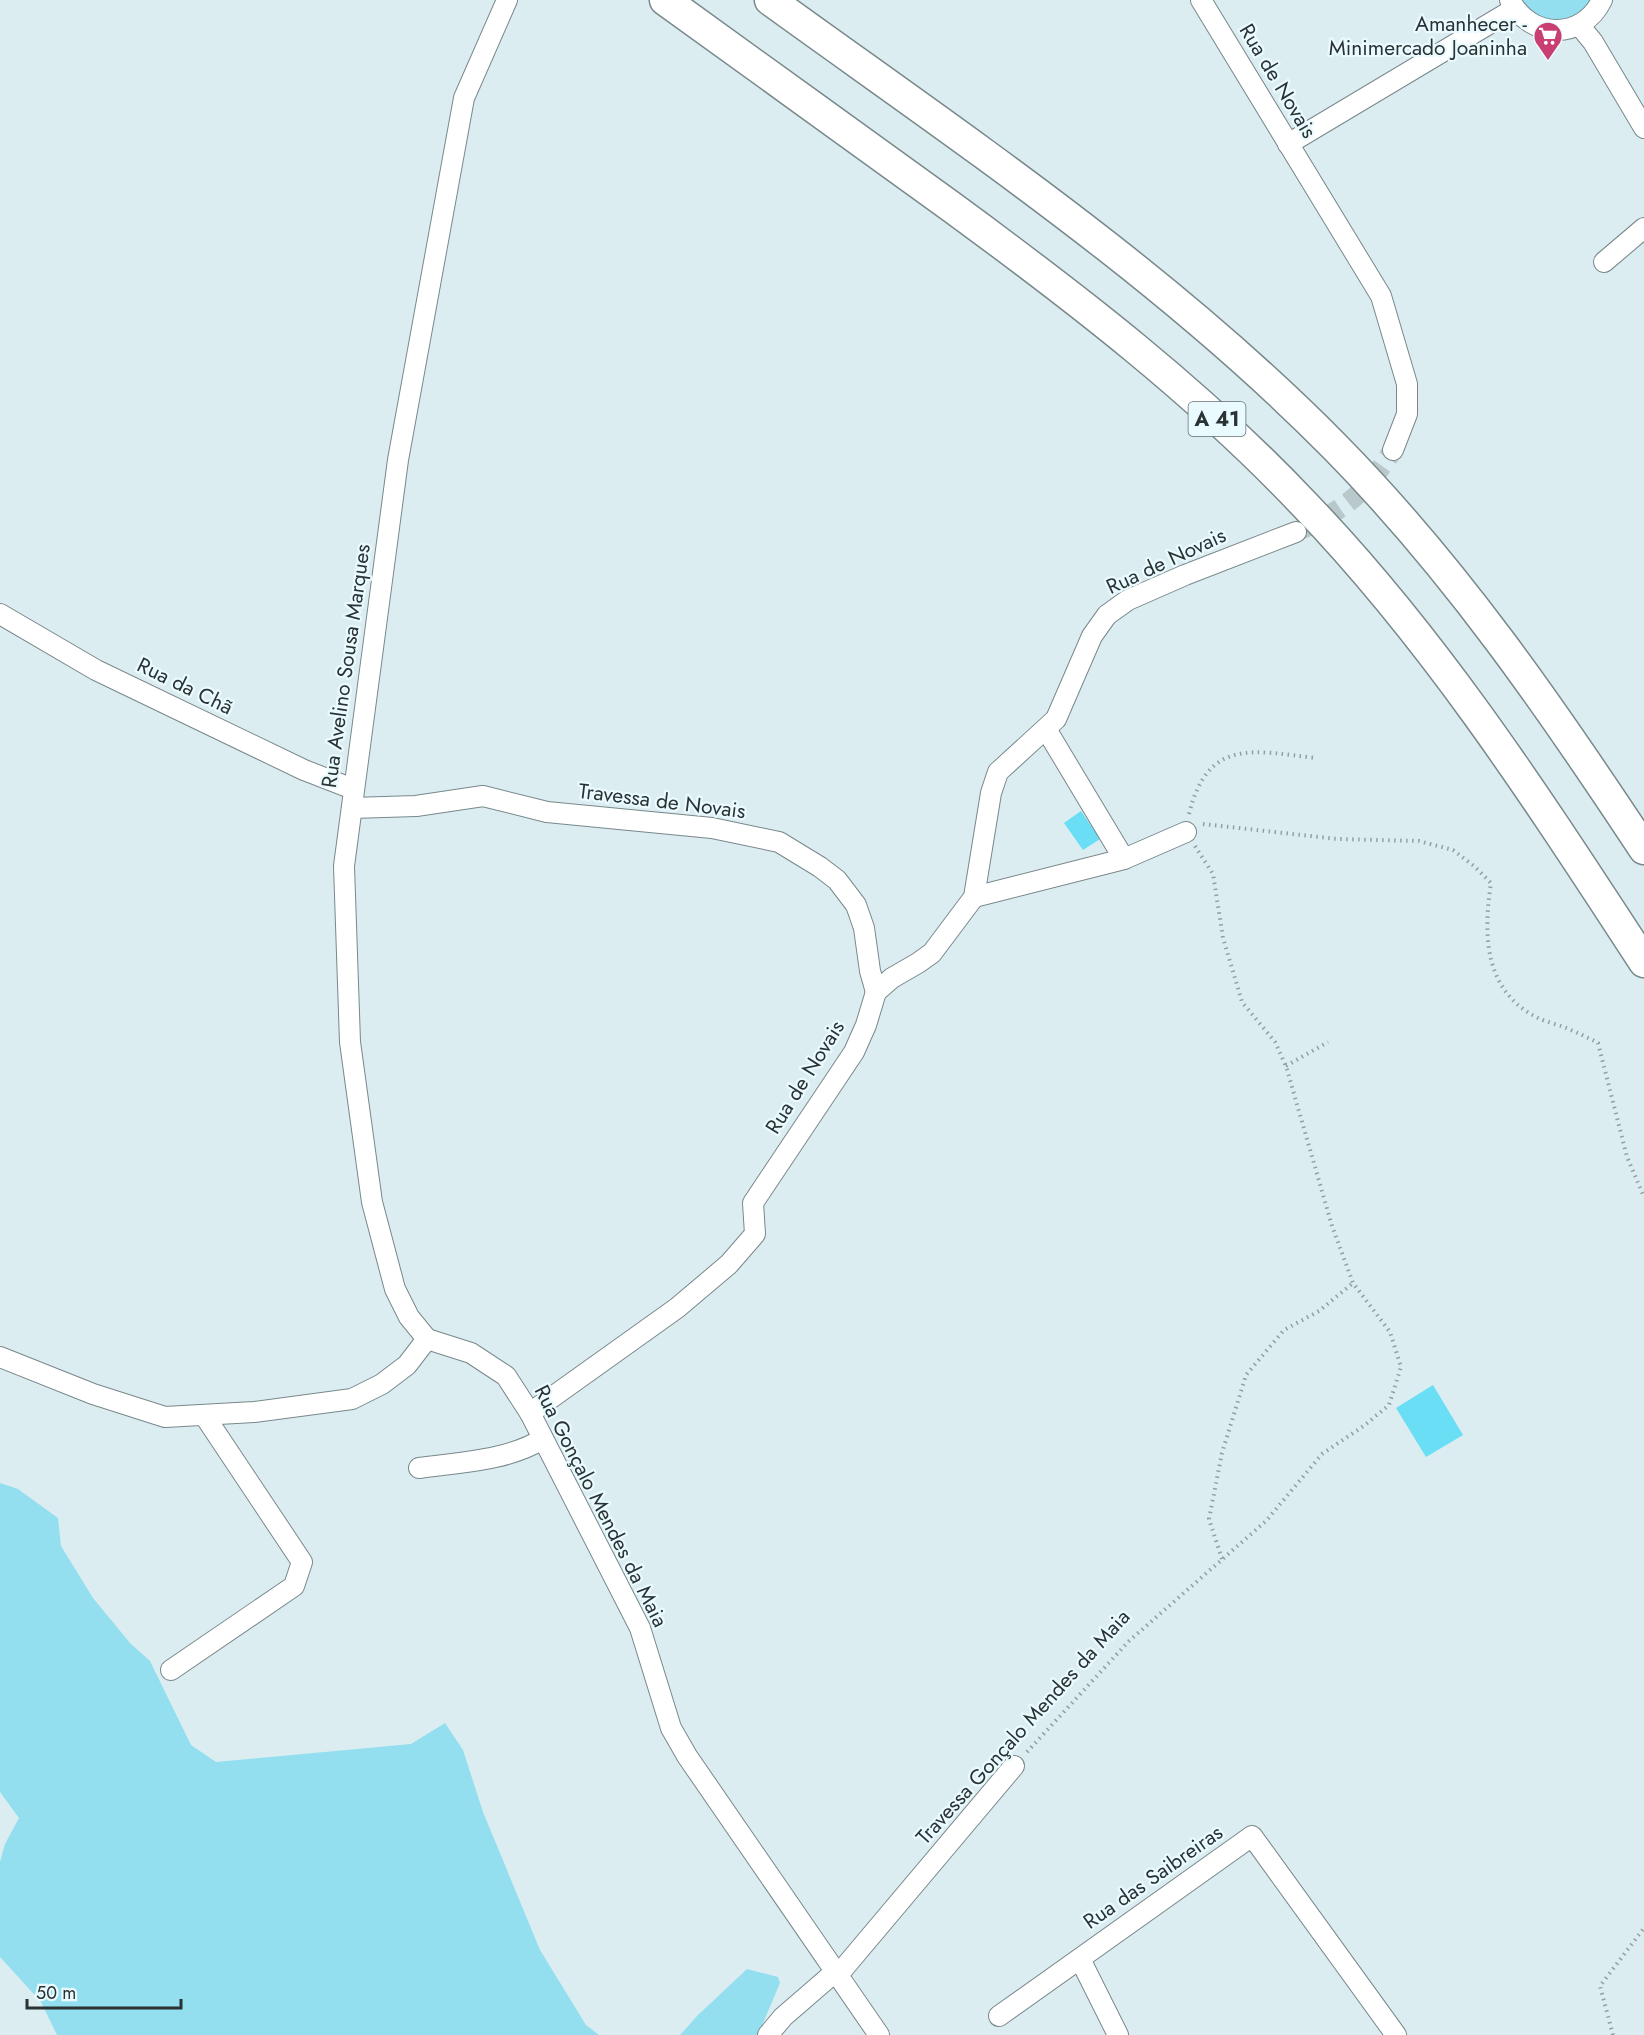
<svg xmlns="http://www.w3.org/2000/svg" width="1644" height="2035" viewBox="0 0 1644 2035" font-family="Jost,sans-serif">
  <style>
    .green { fill: #93dfef }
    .building { fill: #69def4 }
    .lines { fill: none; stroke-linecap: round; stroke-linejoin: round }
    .minor-tunnel { stroke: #b9c8cb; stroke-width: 20; stroke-dasharray: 20 10; stroke-linecap: butt }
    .minor-casing { stroke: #78888b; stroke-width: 22 }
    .highway-casing { stroke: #78888b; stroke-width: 33 }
    .path { stroke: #929fa2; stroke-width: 4; stroke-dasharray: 1.5 4.5; stroke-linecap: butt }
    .minor { stroke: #fff; stroke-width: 20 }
    .highway { stroke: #fff; stroke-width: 30 }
    .labels { text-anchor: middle; stroke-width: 4.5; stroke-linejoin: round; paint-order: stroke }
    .shield { fill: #e9fbff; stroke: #646e70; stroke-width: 1.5 }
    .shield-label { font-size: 20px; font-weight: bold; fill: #2b3233 }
    .poi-label { font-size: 21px; fill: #2b3233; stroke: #e9fbff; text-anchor: end }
    .street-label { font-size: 21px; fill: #2b3233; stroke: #e9fbff }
  </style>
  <rect width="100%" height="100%" fill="#dcedf1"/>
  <g class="green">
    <path d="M1522,0H1592C1574,27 1540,30 1522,0Z"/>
    <path d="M0,1483L18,1489L58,1518L61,1546L93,1598L130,1643L150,1661L191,1745L216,1762L411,1744L445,1723L463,1750L483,1812L540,1950L586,2025L599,2035H57L41,2002L0,1957V1862L5,1844L19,1818L0,1792Z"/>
    <path d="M747,1969L778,1977L780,1983L758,2035H680L698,2015Z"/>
  </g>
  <g class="building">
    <path d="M1081,811L1100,839L1083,850L1064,823Z"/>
    <path d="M1433,1385L1463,1435L1426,1457L1396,1408Z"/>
  </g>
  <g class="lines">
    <path class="minor-tunnel" d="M1296,532C1345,509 1363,496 1393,450"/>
    <g class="minor-casing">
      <g id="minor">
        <path d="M1201,0L1381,296L1407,384V414L1393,450"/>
        <path d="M1510,0C1530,39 1582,41 1602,0"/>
        <path d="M1579,25L1593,42L1644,128"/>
        <path d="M1288,144L1514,9"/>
        <path d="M1604,262L1644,228"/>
        <path d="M0,614L96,670L304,770L353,789"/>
        <path d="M1046,729L1124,859"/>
        <path d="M352,808L416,806L483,796L547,812L712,828L779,842L820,867L837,880L856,905L864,928L870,971L876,992"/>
        <path d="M974,897L1124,859L1186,832"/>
        <path d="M427,1339L409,1317L395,1289L372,1202L350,1042L344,866L398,460L464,98L507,0"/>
        <path d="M427,1339L471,1353L506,1376L530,1413L640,1628L671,1728L687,1756L879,2035"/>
        <path d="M0,1357L93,1394L165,1417L254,1412L352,1399L382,1384L407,1365L427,1339"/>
        <path d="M530,1413L677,1308L729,1264L755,1234L753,1203L854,1052L866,1025L876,992L892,978L918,963L932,953L974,897L991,793L998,772L1056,719L1092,636L1107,615L1128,600L1185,575L1296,532"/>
        <path d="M419,1468C461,1462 506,1461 543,1439"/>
        <path d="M171,1670L294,1586L302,1562L204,1415"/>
        <path d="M1080,1959L1118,2035"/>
        <path d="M838,1975L1014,1766"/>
        <path d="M999,2016L1252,1836L1396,2035"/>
        <path d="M768,2035L783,2017L835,1972"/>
      </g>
    </g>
    <g class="highway-casing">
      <g id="highway">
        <path d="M665,0C761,70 857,138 953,208C1077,299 1198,392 1304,504C1437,642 1540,803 1644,962"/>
        <path d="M770,0C965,141 1167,276 1336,448C1455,569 1551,708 1644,849"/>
      </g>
    </g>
    <g class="path">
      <path d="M1189,814C1208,737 1254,751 1316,758"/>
      <path d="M1203,824L1337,839L1419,841L1453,850L1474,866L1491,883C1483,936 1484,991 1538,1018C1546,1022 1556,1024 1564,1027C1576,1032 1587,1037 1598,1043L1627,1157L1644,1197"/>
      <path d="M1286,1066L1328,1042"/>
      <path d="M1222,1559L1209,1519L1222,1453L1246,1375L1284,1330L1319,1311L1353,1283"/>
      <path d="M1027,1752L1129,1641L1266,1521L1322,1454L1365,1425L1389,1405L1401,1367L1390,1332L1353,1283L1332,1226L1286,1066L1275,1042L1242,1002L1223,938L1213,874L1195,846"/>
      <path d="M1613,2035L1600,1986L1644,1928"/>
    </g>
    <use href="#minor" class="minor"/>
    <use href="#highway" class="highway"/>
  </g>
  <defs>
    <g id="supermarket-pin" transform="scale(1.5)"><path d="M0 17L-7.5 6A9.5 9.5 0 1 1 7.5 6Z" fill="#ca3f72" stroke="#e9fbff"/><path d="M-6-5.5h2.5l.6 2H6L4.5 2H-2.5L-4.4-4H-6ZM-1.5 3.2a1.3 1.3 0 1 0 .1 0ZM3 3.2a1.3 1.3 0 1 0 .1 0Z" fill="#fff"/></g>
  </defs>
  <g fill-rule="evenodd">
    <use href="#supermarket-pin" x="1548" y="36"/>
  </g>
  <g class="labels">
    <rect class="shield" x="1188.5" y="402" width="57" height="34" rx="4.5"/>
    <g class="shield-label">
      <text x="1217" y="426">A 41</text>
    </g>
    <g class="poi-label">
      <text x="1527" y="31">Amanhecer -<tspan x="1527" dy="24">Minimercado Joaninha</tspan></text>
    </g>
    <g class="street-label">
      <text transform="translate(1278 81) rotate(59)" y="7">Rua de Novais</text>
      <text transform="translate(1166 561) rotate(-25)" y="7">Rua de Novais</text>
      <text transform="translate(346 666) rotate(-82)" y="7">Rua Avelino Sousa Marques</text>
      <text transform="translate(185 686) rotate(26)" y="7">Rua da Chã</text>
      <text transform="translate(662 801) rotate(7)" y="7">Travessa de Novais</text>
      <text transform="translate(805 1077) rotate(-58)" y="7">Rua de Novais</text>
      <text transform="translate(601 1506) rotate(63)" y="7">Rua Gonçalo Mendes da Maia</text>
      <text transform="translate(1023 1727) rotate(-48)" y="7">Travessa Gonçalo Mendes da Maia</text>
      <text transform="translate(1153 1877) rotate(-35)" y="7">Rua das Saibreiras</text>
    </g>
  </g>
  <path d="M27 1999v9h154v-9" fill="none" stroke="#2b3233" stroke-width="3"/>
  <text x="36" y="1999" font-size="18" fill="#2b3233" stroke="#e9fbff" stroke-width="4.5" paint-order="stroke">50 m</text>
</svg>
